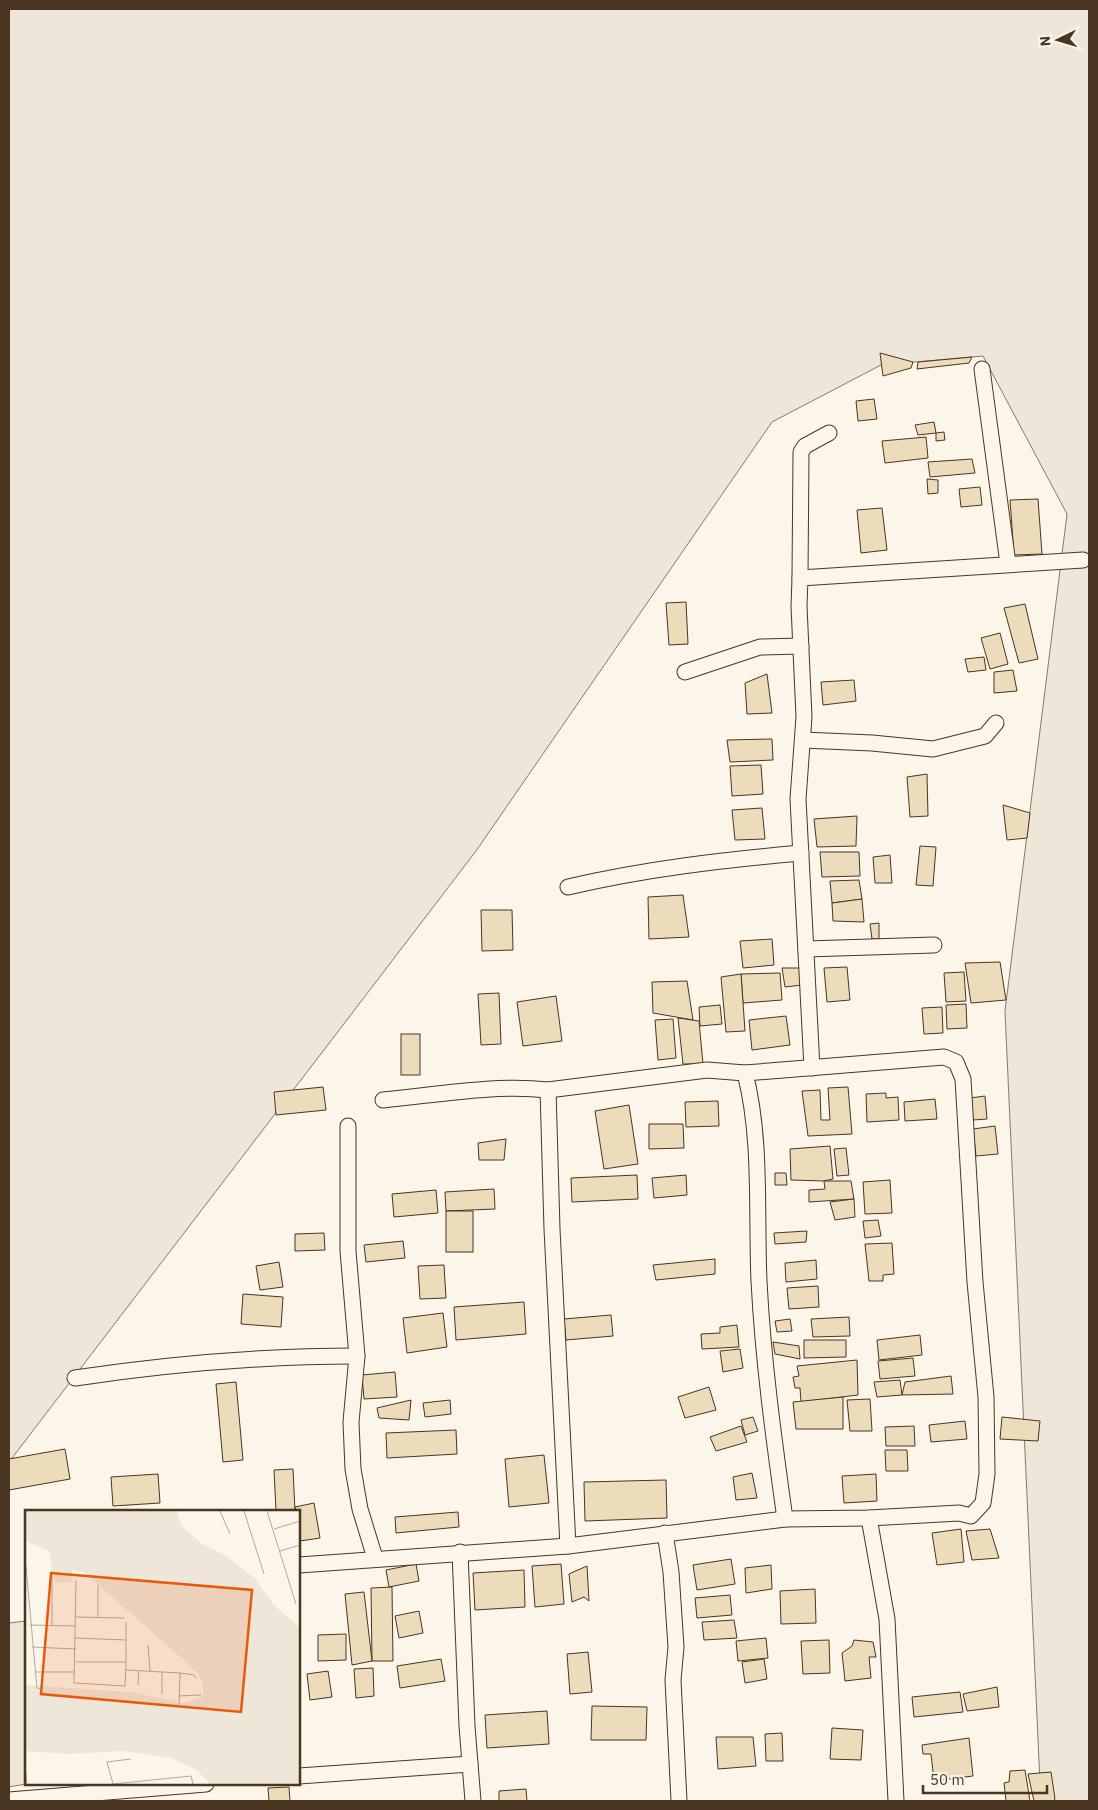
<svg xmlns="http://www.w3.org/2000/svg" width="1098" height="1810" viewBox="0 0 1098 1810" font-family="'IBM Plex Sans',sans-serif">
  <style>
    .green { fill: #ede6d9; stroke: #887966 }
    .building { fill: #ecdcbc; stroke: #4a3520 }
    .lines { fill: none; stroke-linecap: round; stroke-linejoin: round }
    .minor-casing { stroke: #4a3520; stroke-width: 17 }
    .minor { stroke: #fbf6e9; stroke-width: 15 }
    .inset-road { fill: none; stroke: #b4a999; stroke-width: 1 }
    .view { fill: #e8590c; fill-opacity: 0.15; stroke: #e8590c; stroke-width: 2.5 }
    .inset-edge { fill: none; stroke: #4a3520; stroke-width: 2.5 }
  </style>
  <rect width="100%" height="100%" fill="#fbf6e9"/>
  <g class="green">
    <path d="M9,9H1089V1801H1039L1040,1783L1005,1011L1067,514L983,356L881,365L772,422L476,851L9,1462Z"/>
    <path d="M26,1621V1784L9,1787V1623Z"/>
  </g>
  <g class="building">
    <path d="M880,353L913,362L911,368L883,376Z"/>
    <path d="M972,357L969,363L917,369L918,362Z"/>
    <path d="M874,399L877,419L858,421L856,401Z"/>
    <path d="M934,422L936,433L918,435L915,425Z"/>
    <path d="M944,432L945,440L936,441V433Z"/>
    <path d="M926,437L928,458L885,463L882,441Z"/>
    <path d="M972,459L975,473L930,477L928,462Z"/>
    <path d="M927,479L938,480V493L928,494Z"/>
    <path d="M980,487L982,505L961,507L959,489Z"/>
    <path d="M1038,499L1042,554L1014,555L1010,500Z"/>
    <path d="M882,508L887,550L861,553L857,510Z"/>
    <path d="M686,602L688,644L669,645L666,603Z"/>
    <path d="M1025,604L1038,659L1019,663L1004,608Z"/>
    <path d="M1000,633L1008,664L990,669L981,638Z"/>
    <path d="M984,657L986,670L968,672L965,659Z"/>
    <path d="M1013,670L1017,691L994,693V672Z"/>
    <path d="M767,674L772,713L747,714L745,683Z"/>
    <path d="M854,680L856,701L823,705L821,682Z"/>
    <path d="M772,739L773,760L730,762L727,740Z"/>
    <path d="M761,765L763,794L732,796L730,766Z"/>
    <path d="M927,774L928,816L910,817L907,777Z"/>
    <path d="M1003,805L1030,813L1027,838L1007,840Z"/>
    <path d="M762,808L765,839L735,840L732,810Z"/>
    <path d="M857,816L856,846L817,847L814,819Z"/>
    <path d="M920,846L936,847L933,886L916,885Z"/>
    <path d="M820,852H859L860,876L822,877Z"/>
    <path d="M890,855L892,883H875L873,857Z"/>
    <path d="M859,880L862,899L832,903L830,881Z"/>
    <path d="M683,895L689,937L649,939L648,897Z"/>
    <path d="M862,899L864,922L833,921L832,903Z"/>
    <path d="M481,910H512L513,950L482,951Z"/>
    <path d="M879,923V939H872L870,924Z"/>
    <path d="M772,939L774,965L743,968L740,941Z"/>
    <path d="M1000,962L1006,1000L971,1003L965,963Z"/>
    <path d="M847,967L850,1000L827,1002L824,968Z"/>
    <path d="M782,968H800L802,985L785,987Z"/>
    <path d="M964,972L966,1001L946,1002L944,973Z"/>
    <path d="M780,973L782,1000L743,1003L741,974Z"/>
    <path d="M741,974L745,1031L726,1032L721,977Z"/>
    <path d="M687,981L693,1020L653,1013L652,982Z"/>
    <path d="M499,993L501,1044L481,1045L478,994Z"/>
    <path d="M556,996L562,1041L523,1046L517,1002Z"/>
    <path d="M966,1004L967,1028L947,1029L946,1005Z"/>
    <path d="M720,1005L722,1024L700,1026L699,1007Z"/>
    <path d="M942,1007L943,1033L924,1034L922,1008Z"/>
    <path d="M786,1016L790,1045L752,1050L749,1020Z"/>
    <path d="M678,1018L699,1021L703,1064H683Z"/>
    <path d="M673,1019L676,1058L658,1060L655,1020Z"/>
    <rect x="401" y="1034" width="19" height="41"/>
    <path d="M323,1087L326,1110L276,1115L274,1092Z"/>
    <path d="M848,1087L852,1134L808,1136L802,1091L820,1090L821,1120H830L828,1088Z"/>
    <path d="M886,1093V1098L898,1097L899,1120L867,1122L866,1094Z"/>
    <path d="M985,1096L987,1119L973,1120L970,1098Z"/>
    <path d="M935,1099L937,1119L905,1121L904,1102Z"/>
    <path d="M718,1101L719,1126L686,1127L685,1102Z"/>
    <path d="M629,1105L638,1164L604,1169L595,1111Z"/>
    <path d="M649,1124H683L684,1148L649,1149Z"/>
    <path d="M995,1126L998,1154L976,1156L973,1129Z"/>
    <path d="M506,1139L504,1160H479L478,1143Z"/>
    <path d="M830,1146L833,1179L824,1181L791,1180L790,1149Z"/>
    <path d="M846,1148L849,1175L837,1176L834,1149Z"/>
    <path d="M775,1173H786L787,1185H775Z"/>
    <path d="M637,1175L638,1199L572,1202L571,1178Z"/>
    <path d="M686,1175L687,1195L654,1198L652,1178Z"/>
    <path d="M890,1180L892,1213L865,1214L863,1182Z"/>
    <path d="M824,1181H851L854,1199L809,1202V1190L825,1189Z"/>
    <path d="M494,1189L495,1209L446,1211L445,1192Z"/>
    <path d="M436,1190L438,1213L394,1217L392,1194Z"/>
    <path d="M854,1199L855,1217L835,1220L830,1202Z"/>
    <rect x="446" y="1211" width="27" height="41"/>
    <path d="M878,1220L881,1236L865,1238L863,1221Z"/>
    <path d="M807,1231L806,1242L775,1244L774,1233Z"/>
    <path d="M324,1233L325,1250L295,1251V1234Z"/>
    <path d="M403,1241L405,1258L366,1262L364,1245Z"/>
    <path d="M892,1243L894,1274L883,1275V1281H869L865,1244Z"/>
    <path d="M715,1259V1274L656,1280L653,1265Z"/>
    <path d="M816,1260L817,1279L786,1282L785,1263Z"/>
    <path d="M279,1262L283,1287L260,1290L256,1266Z"/>
    <path d="M444,1265L446,1298L420,1299L418,1266Z"/>
    <path d="M818,1286L819,1307L789,1309L787,1288Z"/>
    <path d="M243,1294L283,1297L281,1327L241,1324Z"/>
    <path d="M524,1302L526,1334L456,1340L454,1307Z"/>
    <path d="M443,1313L447,1347L407,1353L403,1318Z"/>
    <path d="M611,1315L613,1336L566,1340L564,1319Z"/>
    <path d="M849,1317L850,1336L813,1337L811,1319Z"/>
    <path d="M790,1319L792,1331L777,1332L775,1321Z"/>
    <path d="M737,1325L739,1347L702,1349L701,1334L720,1333V1327Z"/>
    <path d="M920,1335L922,1355L879,1360L877,1340Z"/>
    <path d="M804,1340H846V1357L804,1358Z"/>
    <path d="M773,1342L799,1346L800,1359L775,1354Z"/>
    <path d="M740,1349L743,1368L723,1372L720,1351Z"/>
    <path d="M913,1358L915,1376L880,1379L878,1361Z"/>
    <path d="M857,1360L858,1395L801,1402L800,1388H795L793,1377L799,1376L797,1366Z"/>
    <path d="M395,1372L397,1397L364,1399L362,1375Z"/>
    <path d="M951,1376L953,1394L902,1395L905,1382Z"/>
    <path d="M900,1380L902,1395L877,1397L874,1382Z"/>
    <path d="M236,1382L243,1460L223,1462L216,1384Z"/>
    <path d="M709,1387L716,1410L685,1418L678,1397Z"/>
    <path d="M843,1397V1429H796L793,1402Z"/>
    <path d="M870,1399L872,1431H850L847,1400Z"/>
    <path d="M411,1400L409,1420L379,1418L377,1408Z"/>
    <path d="M450,1400L451,1414L425,1417L423,1403Z"/>
    <path d="M753,1417L758,1431L745,1435L741,1420Z"/>
    <path d="M1002,1417L1040,1421L1038,1441L1000,1439Z"/>
    <path d="M965,1421L967,1439L931,1442L929,1425Z"/>
    <path d="M741,1426L747,1442L716,1451L710,1437Z"/>
    <path d="M914,1426L915,1446H886L885,1427Z"/>
    <path d="M456,1430L457,1454L387,1458L386,1433Z"/>
    <path d="M65,1449L70,1479L9,1490V1459Z"/>
    <path d="M885,1450H907L908,1471H886Z"/>
    <path d="M544,1455L549,1503L509,1507L505,1459Z"/>
    <path d="M293,1469L295,1511H276L274,1470Z"/>
    <path d="M752,1473L757,1498L736,1500L733,1477Z"/>
    <path d="M158,1474L160,1503L113,1506L111,1477Z"/>
    <path d="M876,1474L877,1501L844,1503L842,1476Z"/>
    <path d="M666,1480L667,1518L585,1521L584,1482Z"/>
    <path d="M314,1503L320,1538L300,1541L299,1511H296L295,1507Z"/>
    <path d="M458,1512L459,1527L396,1533L395,1517Z"/>
    <path d="M961,1529L964,1562L937,1565L932,1533Z"/>
    <path d="M990,1529L999,1558L972,1560L966,1531Z"/>
    <path d="M731,1559L735,1584L697,1590L693,1565Z"/>
    <path d="M416,1564L419,1581L389,1587L386,1570Z"/>
    <path d="M561,1564L564,1604L535,1607L532,1566Z"/>
    <path d="M771,1565L772,1589L746,1593L745,1568Z"/>
    <path d="M587,1566L589,1601L584,1597L572,1602L569,1574Z"/>
    <path d="M524,1570L525,1607L475,1610L473,1573Z"/>
    <path d="M392,1587L393,1661H372L371,1588Z"/>
    <path d="M815,1589L816,1623L781,1624L780,1591Z"/>
    <path d="M364,1592L372,1661L352,1665L345,1594Z"/>
    <path d="M730,1595L732,1615L697,1618L695,1598Z"/>
    <path d="M419,1611L423,1633L399,1638L395,1616Z"/>
    <path d="M734,1620L737,1638L704,1640L702,1622Z"/>
    <path d="M346,1634V1660L318,1661V1635Z"/>
    <path d="M766,1638L768,1658L738,1661L736,1641Z"/>
    <path d="M829,1640L830,1673L803,1674L801,1641Z"/>
    <path d="M854,1640L873,1642L876,1657H869L871,1678L845,1681L842,1653L852,1646Z"/>
    <path d="M588,1652L592,1692L570,1694L567,1654Z"/>
    <path d="M441,1659L445,1681L400,1688L397,1666Z"/>
    <path d="M764,1659L767,1679L745,1683L742,1662Z"/>
    <path d="M373,1668L374,1696L356,1698L354,1669Z"/>
    <path d="M328,1671L332,1697L310,1700L307,1674Z"/>
    <path d="M997,1687L999,1707L967,1711L963,1694Z"/>
    <path d="M960,1692L963,1712L914,1717L912,1697Z"/>
    <path d="M592,1706L647,1707L646,1740H591Z"/>
    <path d="M547,1711L549,1744L487,1748L485,1715Z"/>
    <path d="M832,1728L863,1730L861,1760L830,1759Z"/>
    <path d="M782,1733L783,1761H766L765,1734Z"/>
    <path d="M716,1737H753L756,1766L718,1769Z"/>
    <path d="M969,1738L973,1776L934,1781L931,1754H923L922,1745Z"/>
    <path d="M1025,1770L1030,1801H1006L1004,1783L1009,1782L1010,1771Z"/>
    <path d="M1051,1772L1055,1799L1053,1801H1034L1028,1774Z"/>
    <path d="M289,1787L290,1801H269L268,1788Z"/>
    <path d="M526,1789L527,1801H499V1791Z"/>
  </g>
  <g class="lines">
    <g class="minor-casing">
      <g id="minor">
        <path d="M982,369L1008,564"/>
        <path d="M800,578L801,452L805,446L829,433"/>
        <path d="M685,672L760,647L801,646"/>
        <path d="M803,740L872,743L933,749L985,736L996,723"/>
        <path d="M568,887C645,869 722,860 801,853"/>
        <path d="M806,949L934,945"/>
        <path d="M812,1068L798,799L804,717L799,606L800,578L1083,560"/>
        <path d="M548,1090L552,1229L568,1546"/>
        <path d="M383,1100C437,1095 494,1084 548,1090L707,1070L745,1073C762,1139 756,1213 759,1281C763,1361 774,1440 785,1519"/>
        <path d="M348,1126V1251L357,1356L351,1422L353,1469L360,1509L375,1558"/>
        <path d="M75,1378C169,1364 261,1356 357,1356"/>
        <path d="M869,1518L887,1619L896,1801"/>
        <path d="M665,1533L671,1572L676,1647L673,1680L679,1801"/>
        <path d="M460,1552L467,1726L473,1801"/>
        <path d="M299,1565L568,1546L785,1519L869,1518L959,1513L971,1516L983,1503L987,1474L986,1397L975,1282L963,1079L956,1062L944,1057L745,1073"/>
        <path d="M299,1776L470,1764"/>
        <path d="M9,1800L206,1784"/>
      </g>
    </g>
    <use href="#minor" class="minor"/>
  </g>
  <g transform="translate(25 1510)">
    <rect width="275" height="275" fill="#fbf6e9"/>
    <path d="M0,1H152L157,16L177,34L203,47L230,69L249,95L275,118V274H185L172,260L146,248L99,241L43,244L0,241V175L105,182L159,193L178,186V174L172,162L59,62L47,60V72L30,73L24,41L0,31Z" fill="#ede6d9"/>
    <path class="inset-road" d="M195,1L205,24M219,1L239,64M242,1L271,94M249,19L275,11M255,41L275,35M0,46L12,178L16,179M51,70L49,173L100,176L101,152M51,107L99,108M73,107V75M5,115L50,116M27,115V61M50,128L101,130M123,135L125,161M7,137L51,139M51,152H101V112M101,160L155,163L154,195M11,162H50M155,163L169,165L171,168M113,175L114,160M137,184V162M154,186L176,185M0,255L2,274M88,274L166,266L168,274M88,274L82,252L106,249"/>
    <path class="view" d="M26,63L227,80L216,202L16,184Z"/>
    <rect width="275" height="275" class="inset-edge"/>
  </g>
  <rect width="1098" height="1810" fill="none" stroke="#4a3520" stroke-width="20"/>
  <g transform="translate(1058 40) rotate(265)" stroke="#fbf6e9" stroke-width="4" paint-order="stroke">
  <path d="M0-4L9 19L0 12L-9 19Z" fill="#4a3520"/>
  <text y="-8" font-size="14" font-weight="bold" text-anchor="middle" fill="#4a3520">N</text>
  </g>
  <path d="M923 1785v8h124v-8" fill="none" stroke="#4a3520" stroke-width="2.5"/>
  <text x="930" y="1785" font-size="15" fill="#4a3520" stroke="#fbf6e9" stroke-width="4" paint-order="stroke">50 m</text>
</svg>
